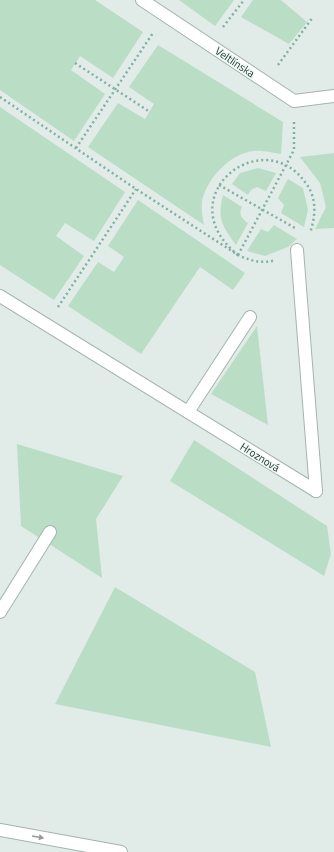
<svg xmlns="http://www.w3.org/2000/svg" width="334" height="852" viewBox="0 0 334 852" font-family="'Titillium Web',sans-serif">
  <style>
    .green { fill: #baddc5 }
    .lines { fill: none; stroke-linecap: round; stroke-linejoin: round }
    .minor-casing { stroke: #a4b4af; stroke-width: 14 }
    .path { stroke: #81b0a3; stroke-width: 2.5; stroke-dasharray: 2 3; stroke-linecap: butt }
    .minor { stroke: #fff; stroke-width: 12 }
    .oneway { fill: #909e9b }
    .labels { text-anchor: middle; stroke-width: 3; stroke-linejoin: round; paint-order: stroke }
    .street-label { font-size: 11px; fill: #213d37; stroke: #f2f8f5 }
  </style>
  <rect width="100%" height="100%" fill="#e1ece8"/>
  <g class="green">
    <path d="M0,0H95L143,32L113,78L80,56L71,70L105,94L74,141L0,90Z"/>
    <path d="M179,0H234L215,26Z"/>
    <path d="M253,0H281L307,22L289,44L241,17Z"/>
    <path d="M158,45L283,122L281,154C273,153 262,150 253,151C231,154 212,174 204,194C200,202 202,216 204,225L88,147L118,103L145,119L154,104L129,87Z"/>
    <path d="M0,107L125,192L94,241L65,223L56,236L84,256L54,300L0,265Z"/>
    <path d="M334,153V228L315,229L326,207L320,183L300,157Z"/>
    <path d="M258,168L276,173L266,191L257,187L251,190L248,195L232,184L240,173Z"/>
    <path d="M288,179L303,188L308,210L304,227L281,213L284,205L278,198Z"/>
    <path d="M223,195L242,207C238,214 242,219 248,223L236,245C222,226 217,218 223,195Z"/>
    <path d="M138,200L245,273L233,290L200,267L141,354L68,306L98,262L114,272L124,257L108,246Z"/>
    <path d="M274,225L297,239L288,247L265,256L247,251L261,229L268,232Z"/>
    <path d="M257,326L268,425L211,394Z"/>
    <path d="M194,440L327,526L331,554L324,576L170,481Z"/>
    <path d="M17,444L123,476L96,519L102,578L21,526Z"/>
    <path d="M115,587L255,672L271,747L55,704Z"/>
  </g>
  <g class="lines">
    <g class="minor-casing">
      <g id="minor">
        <path d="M142,0L294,101L334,96"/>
        <path d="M297,250L316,491"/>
        <path d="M0,296L316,491"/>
        <path d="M188,412L250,317"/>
        <path d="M0,612L50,532"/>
        <path d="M0,830L121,852"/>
      </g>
    </g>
    <g class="path">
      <path d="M223,27L244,0"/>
      <path d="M75,63L150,112"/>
      <path d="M278,65L313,17"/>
      <path d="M0,97L136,189L238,255C251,261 262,264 276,260"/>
      <path d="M76,148L153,33"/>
      <path d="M219,185L295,228"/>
      <path d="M238,255C167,198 261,122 305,182C317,197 316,215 310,233"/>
      <path d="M238,255L294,150V122"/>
      <path d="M58,307L136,189"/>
    </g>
    <use href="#minor" class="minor"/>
  </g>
  <defs><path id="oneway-solid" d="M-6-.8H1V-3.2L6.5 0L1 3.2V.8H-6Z"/></defs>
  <use class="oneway" href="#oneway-solid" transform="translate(38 837) rotate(10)"/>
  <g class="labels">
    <g class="street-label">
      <text transform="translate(235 62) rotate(34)" y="4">Veltlínska</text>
      <text transform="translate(260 457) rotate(32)" y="4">Hroznová</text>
    </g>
  </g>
</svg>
